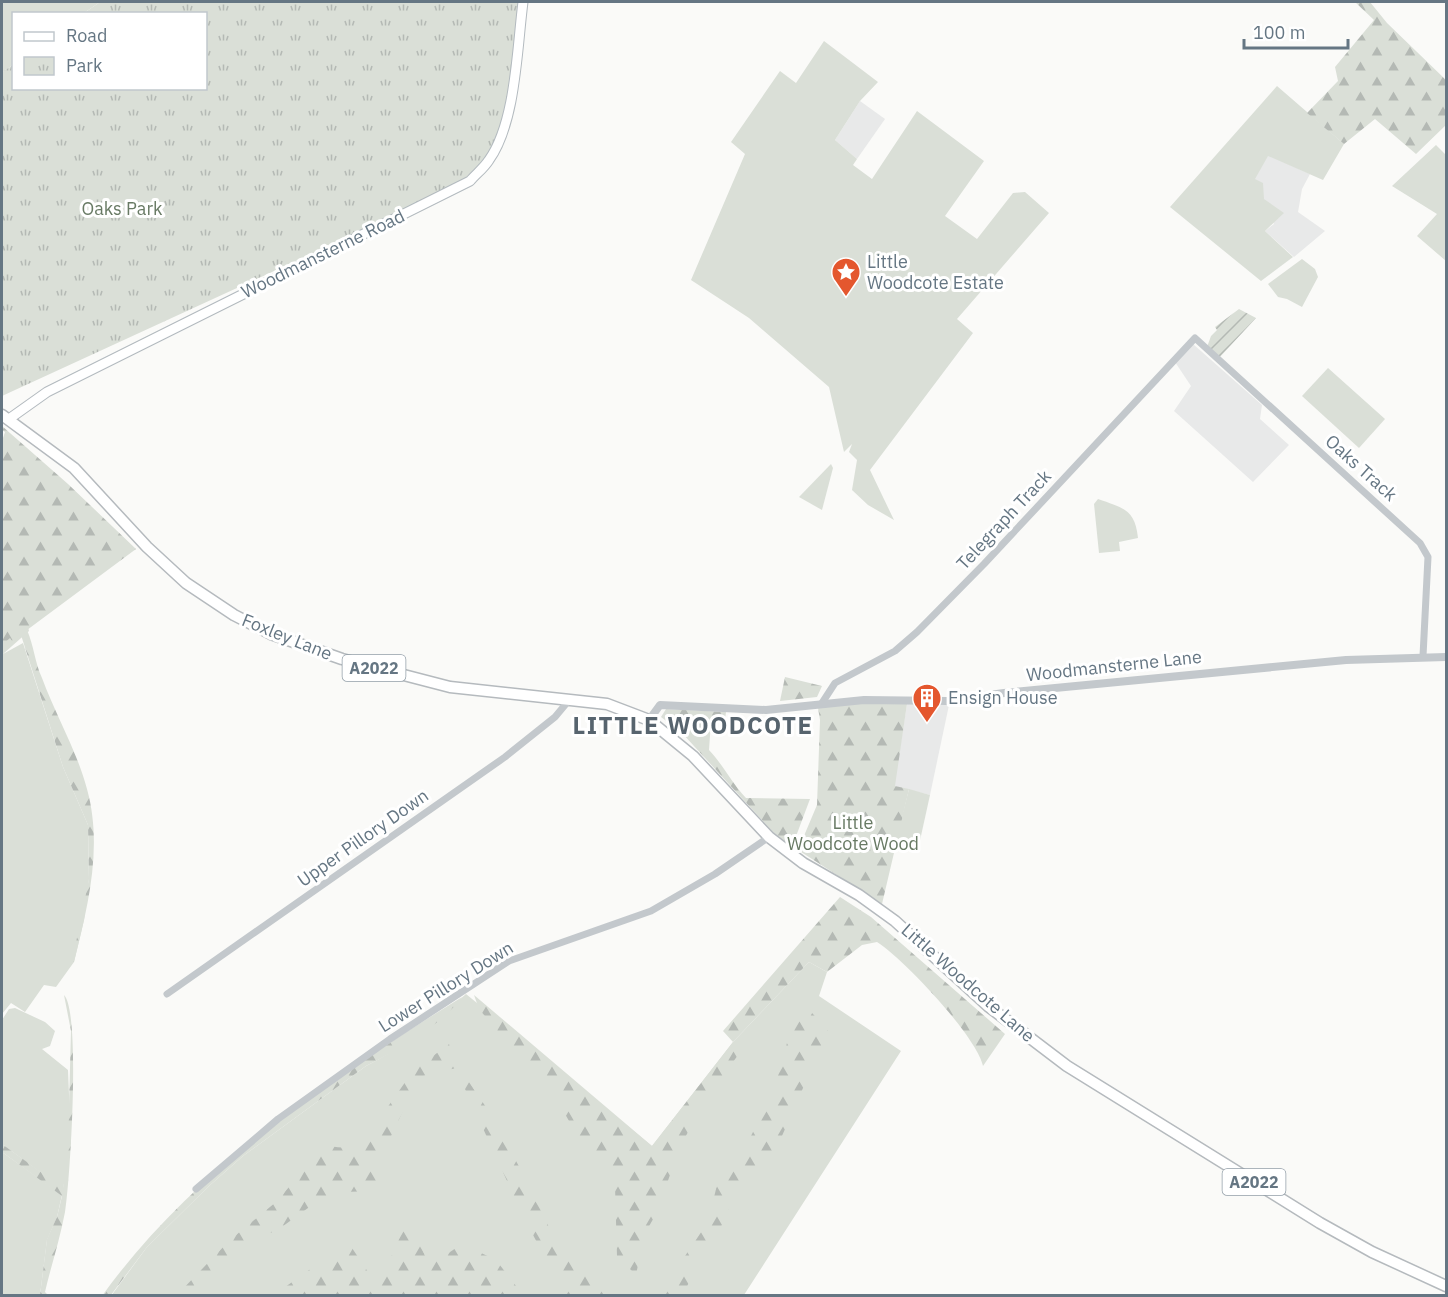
<svg xmlns="http://www.w3.org/2000/svg" width="1448" height="1297" viewBox="0 0 1448 1297" font-family="'IBM Plex Sans',sans-serif">
  <style>
    .built { fill: #e8e9e9 }
    .grass { fill: #dadfd7 }
    .forest { fill: url(#forest-firs) }
    .park { fill: url(#park-tufts) }
    .garden { fill: url(#garden-furrows) }
    .lines { fill: none; stroke-linecap: round; stroke-linejoin: round }
    .secondary-casing { stroke: #b3babf; stroke-width: 11 }
    .primary-casing { stroke: #b5babe; stroke-width: 13 }
    .minor { stroke: #c3c8cc; stroke-width: 7 }
    .tertiary { stroke: #c3c8cc; stroke-width: 8 }
    .secondary { stroke: #fff; stroke-width: 9 }
    .primary { stroke: #fff; stroke-width: 10 }
    .labels { text-anchor: middle; stroke-width: 6; stroke-linejoin: round; paint-order: stroke }
    .shield { fill: #fff; stroke: #939fa8; stroke-width: 1.5 }
    .shield-label { font-size: 16px; font-weight: bold; fill: #657683 }
    .park-label { font-size: 18px; fill: #687a64; stroke: #fff }
    .street-label { font-size: 18px; fill: #657683; stroke: #fff }
    .poi-label { font-size: 18px; fill: #657683; stroke: #fff; text-anchor: start }
    .district-label { font-size: 24px; font-weight: bold; letter-spacing: 1.5px; fill: #57646e; stroke: #fff }
  </style>
  <defs>
    <pattern id="forest-firs" width="22" height="20" patternUnits="userSpaceOnUse" patternTransform="scale(1.5)"><rect width="22" height="20" fill="#dadfd7"/><path d="M5 1l3.5 6h-7zM16 11l3.5 6h-7z" fill="#b4b9b4"/></pattern>
    <pattern id="park-tufts" width="24" height="20" patternUnits="userSpaceOnUse" patternTransform="scale(1.5)"><rect width="24" height="20" fill="#dadfd7"/><path d="M3 7l-1-3M5 7V3M7 7l1-3M15 17l-1-3M17 17v-4M19 17l1-3" fill="none" stroke="#b4b9b4"/></pattern>
    <pattern id="garden-furrows" width="10" height="10" patternUnits="userSpaceOnUse" patternTransform="scale(1.5)"><rect width="10" height="10" fill="#dadfd7"/><path d="M-1 1l2-2M0 10L10 0M9 11l2-2" fill="none" stroke="#b4b9b4"/></pattern>
  </defs>
  <rect width="100%" height="100%" fill="#fafaf8"/>
  <g class="built">
    <path d="M860,101L885,119L857,159L835,140Z"/>
    <path d="M1268,155L1310,174L1302,189L1298,212L1325,231L1294,257L1265,231L1274,224L1254,179Z"/>
    <path d="M1193,344L1262,405L1260,419L1289,445L1253,482L1174,411L1191,386L1175,362Z"/>
    <path d="M907,704L949,705L930,795L894,786Z"/>
  </g>
  <g class="grass">
    <path d="M2,2H100L84,13L14,14L13,65L2,72Z"/>
    <path d="M824,41L878,82L860,101L835,140L857,159L853,165L872,179L917,111L984,161L945,216L977,239L1013,193L1025,192L1049,213L957,319L973,333L870,470L894,520L868,505L852,490L857,460L849,452L852,444L844,452L829,387L749,318L691,280L745,154L731,142L780,71L796,83Z"/>
    <path d="M1277,86L1344,144L1323,180L1268,156L1255,179L1263,183L1264,199L1284,213L1265,231L1293,257L1261,281L1170,207Z"/>
    <path d="M1436,145L1446,155V261L1417,236L1437,214L1392,186Z"/>
    <path d="M1302,259L1315,269L1318,277L1302,307L1287,299L1278,297L1268,284Z"/>
    <path d="M1328,368L1385,419L1359,448L1302,396Z"/>
    <path d="M831,464L833,468L822,510L799,497Z"/>
    <path d="M1098,499C1123,508 1135,509 1138,538L1119,542L1120,551L1099,553L1094,504Z"/>
    <path d="M2,517L29,631L3,654L23,643L63,767L88,825L89,879L84,920L74,962L56,987L44,985L25,1012L11,1003L2,1014Z"/>
    <path d="M909,789L930,795L919,845L896,840Z"/>
    <path d="M809,962L827,972L819,996L901,1051L744,1295L111,1296L147,1247L209,1186L243,1156L366,1066C404,1047 435,1021 466,994L652,1146L733,1042Z"/>
    <path d="M15,1008L45,1022L55,1031L50,1046L42,1049L68,1070L71,1143L63,1189L2,1144V1020L9,1009Z"/>
    <path d="M2,1152L62,1195L57,1217L47,1240L40,1295H2Z"/>
  </g>
  <g class="forest">
    <path d="M1355,2H1370L1387,23L1446,80V125L1416,154L1375,119L1344,144L1307,113L1338,81L1335,67L1374,20Z"/>
    <path d="M2,426L68,484L136,549L27,630C34,646 35,663 42,678C56,716 77,751 87,789C103,847 88,906 74,962H72L89,879L88,825L63,767L21,635L12,641L10,638L2,645V441L5,432L2,430Z"/>
    <path d="M785,677L822,686L817,697L780,701Z"/>
    <path d="M865,702L907,704L895,786L909,789L882,904L798,850L817,805L820,720L818,708Z"/>
    <path d="M666,709L726,712L725,720L711,721L709,750C724,766 731,782 746,798L810,799L792,847L773,832L682,733L661,717Z"/>
    <path d="M840,897L871,917L1005,1034L983,1066C977,1037 904,959 877,942L862,945L827,972L809,962L733,1042L741,1051L705,1100L680,1147L656,1214L644,1235L636,1275L617,1256L615,1186L578,1137L542,1073L506,1041L479,1009L474,995L652,1146L733,1042L723,1031Z"/>
    <path d="M64,995C81,1012 70,1182 65,1212C60,1239 51,1266 45,1292L48,1295H40L47,1239L57,1217L62,1196L2,1152V1144L63,1188L68,1141L71,1031Z"/>
    <path d="M462,997C443,1024 396,1051 366,1066L243,1156L209,1186L147,1247L111,1295L102,1296C193,1169 332,1078 462,997Z"/>
    <path d="M805,1005L828,1031L778,1145L731,1203L718,1234L698,1263L683,1295H665L681,1262L708,1222L717,1185L751,1136L774,1090L787,1043Z"/>
    <path d="M449,1044L456,1068L419,1077L384,1151L374,1161L379,1191L340,1192L308,1208L279,1229L251,1242L209,1280L198,1295H177L230,1240L276,1202L317,1155L303,1133C324,1146 337,1151 361,1145L413,1071Z"/>
    <path d="M460,1069L490,1113L534,1194L559,1250L592,1274L613,1295H565L524,1218L465,1089Z"/>
    <path d="M409,1216L429,1266L462,1244L496,1260L523,1295H274L348,1242L378,1287Z"/>
  </g>
  <path class="park" d="M100,2H523L508,109L500,139L470,181L2,396V72L13,65L14,88H206V14L84,13Z"/>
  <path class="garden" d="M1239,309L1256,318L1219,358L1207,347L1211,336L1217,330L1215,327Z"/>
  <g class="lines">
    <g class="secondary-casing">
      <path id="secondary" d="M9,419L47,392L470,181C476,174 484,168 489,160C516,122 517,48 523,2"/>
    </g>
    <g class="primary-casing">
      <path id="primary" d="M2,415L74,468L147,547L186,583L234,615L271,634L342,659L450,687L607,704L649,720L693,756L769,837L803,863L859,895L895,921L988,1006L1067,1066L1320,1223L1372,1252L1446,1286"/>
    </g>
    <g class="minor">
      <path d="M822,703L835,683L895,651L917,632L984,564L1195,338L1420,543L1428,557L1423,656"/>
      <path d="M167,994L505,757L555,717L570,699"/>
      <path d="M196,1189L278,1119L390,1039L509,961L651,911L715,874L769,837"/>
    </g>
    <path class="tertiary" d="M649,720L660,705L766,710L864,700L947,701L1004,693L1346,660L1446,657"/>
    <use href="#secondary" class="secondary"/>
    <use href="#primary" class="primary"/>
  </g>
  <defs>
    <g id="sight-pin" transform="scale(1.5)"><path d="M0 17L-7.5 6A9.5 9.5 0 1 1 7.5 6Z" fill="#e4572e" stroke="#fff"/><path d="M0-6L1.8-2.2L6-1.7L2.9 1.2L3.7 5.4L0 3.3L-3.7 5.4L-2.9 1.2L-6-1.7L-1.8-2.2Z" fill="#fff"/></g>
    <g id="building-pin" transform="scale(1.5)"><path d="M0 17L-7.5 6A9.5 9.5 0 1 1 7.5 6Z" fill="#e4572e" stroke="#fff"/><path d="M-4-6H4V6H1V3H-1V6H-4ZM-2.5-4.3h1.7v1.8h-1.7ZM.8-4.3h1.7v1.8H.8ZM-2.5-1h1.7V.8h-1.7ZM.8-1h1.7V.8H.8Z" fill="#fff"/></g>
  </defs>
  <g fill-rule="evenodd">
    <use href="#sight-pin" x="846" y="272"/>
    <use href="#building-pin" x="927" y="698"/>
  </g>
  <g class="labels">
    <g class="shield">
      <rect x="342.5" y="655" width="63" height="26" rx="4.5"/>
      <rect x="1222.5" y="1169" width="63" height="26" rx="4.5"/>
    </g>
    <g class="shield-label">
      <text x="374" y="674">A2022</text>
      <text x="1254" y="1188">A2022</text>
    </g>
    <g class="park-label">
      <text x="122" y="215">Oaks Park</text>
      <text x="853" y="829">Little<tspan x="853" dy="21">Woodcote Wood</tspan></text>
    </g>
    <g class="street-label">
      <text transform="translate(323 254) rotate(-26)" y="6">Woodmansterne Road</text>
      <text transform="translate(1361 468) rotate(42)" y="6">Oaks Track</text>
      <text transform="translate(1004 520) rotate(-47)" y="6">Telegraph Track</text>
      <text transform="translate(287 637) rotate(22)" y="6">Foxley Lane</text>
      <text transform="translate(1114 666) rotate(-6)" y="6">Woodmansterne Lane</text>
      <text transform="translate(363 838) rotate(-35)" y="6">Upper Pillory Down</text>
      <text transform="translate(968 983) rotate(41)" y="6">Little Woodcote Lane</text>
      <text transform="translate(446 987) rotate(-32)" y="6">Lower Pillory Down</text>
    </g>
    <g class="poi-label">
      <text x="867" y="268">Little<tspan x="867" dy="21">Woodcote Estate</tspan></text>
      <text x="948" y="704">Ensign House</text>
    </g>
    <g class="district-label">
      <text x="693" y="734">LITTLE WOODCOTE</text>
    </g>
  </g>
  <rect width="1448" height="1297" fill="none" stroke="#657683" stroke-width="6"/>
  <rect x="12" y="12" width="195" height="78" fill="#ffffff" stroke="#c1c8cd" stroke-width="1.5"/>
  <rect x="24" y="32" width="30" height="9" fill="#ffffff" stroke="#c1c8cd" stroke-width="1.5"/>
  <text x="66" y="42" font-size="18" fill="#657683">Road</text>
  <rect x="24" y="57" width="30" height="18" fill="url(#park-tufts)" stroke="#c1c8cd" stroke-width="1.5"/>
  <text x="66" y="72" font-size="18" fill="#657683">Park</text>
  <path d="M1244 39v9h104v-9" fill="none" stroke="#657683" stroke-width="3"/>
  <text x="1253" y="39" font-size="18" fill="#657683" stroke="#ffffff" stroke-width="4.5" paint-order="stroke">100 m</text>
</svg>
